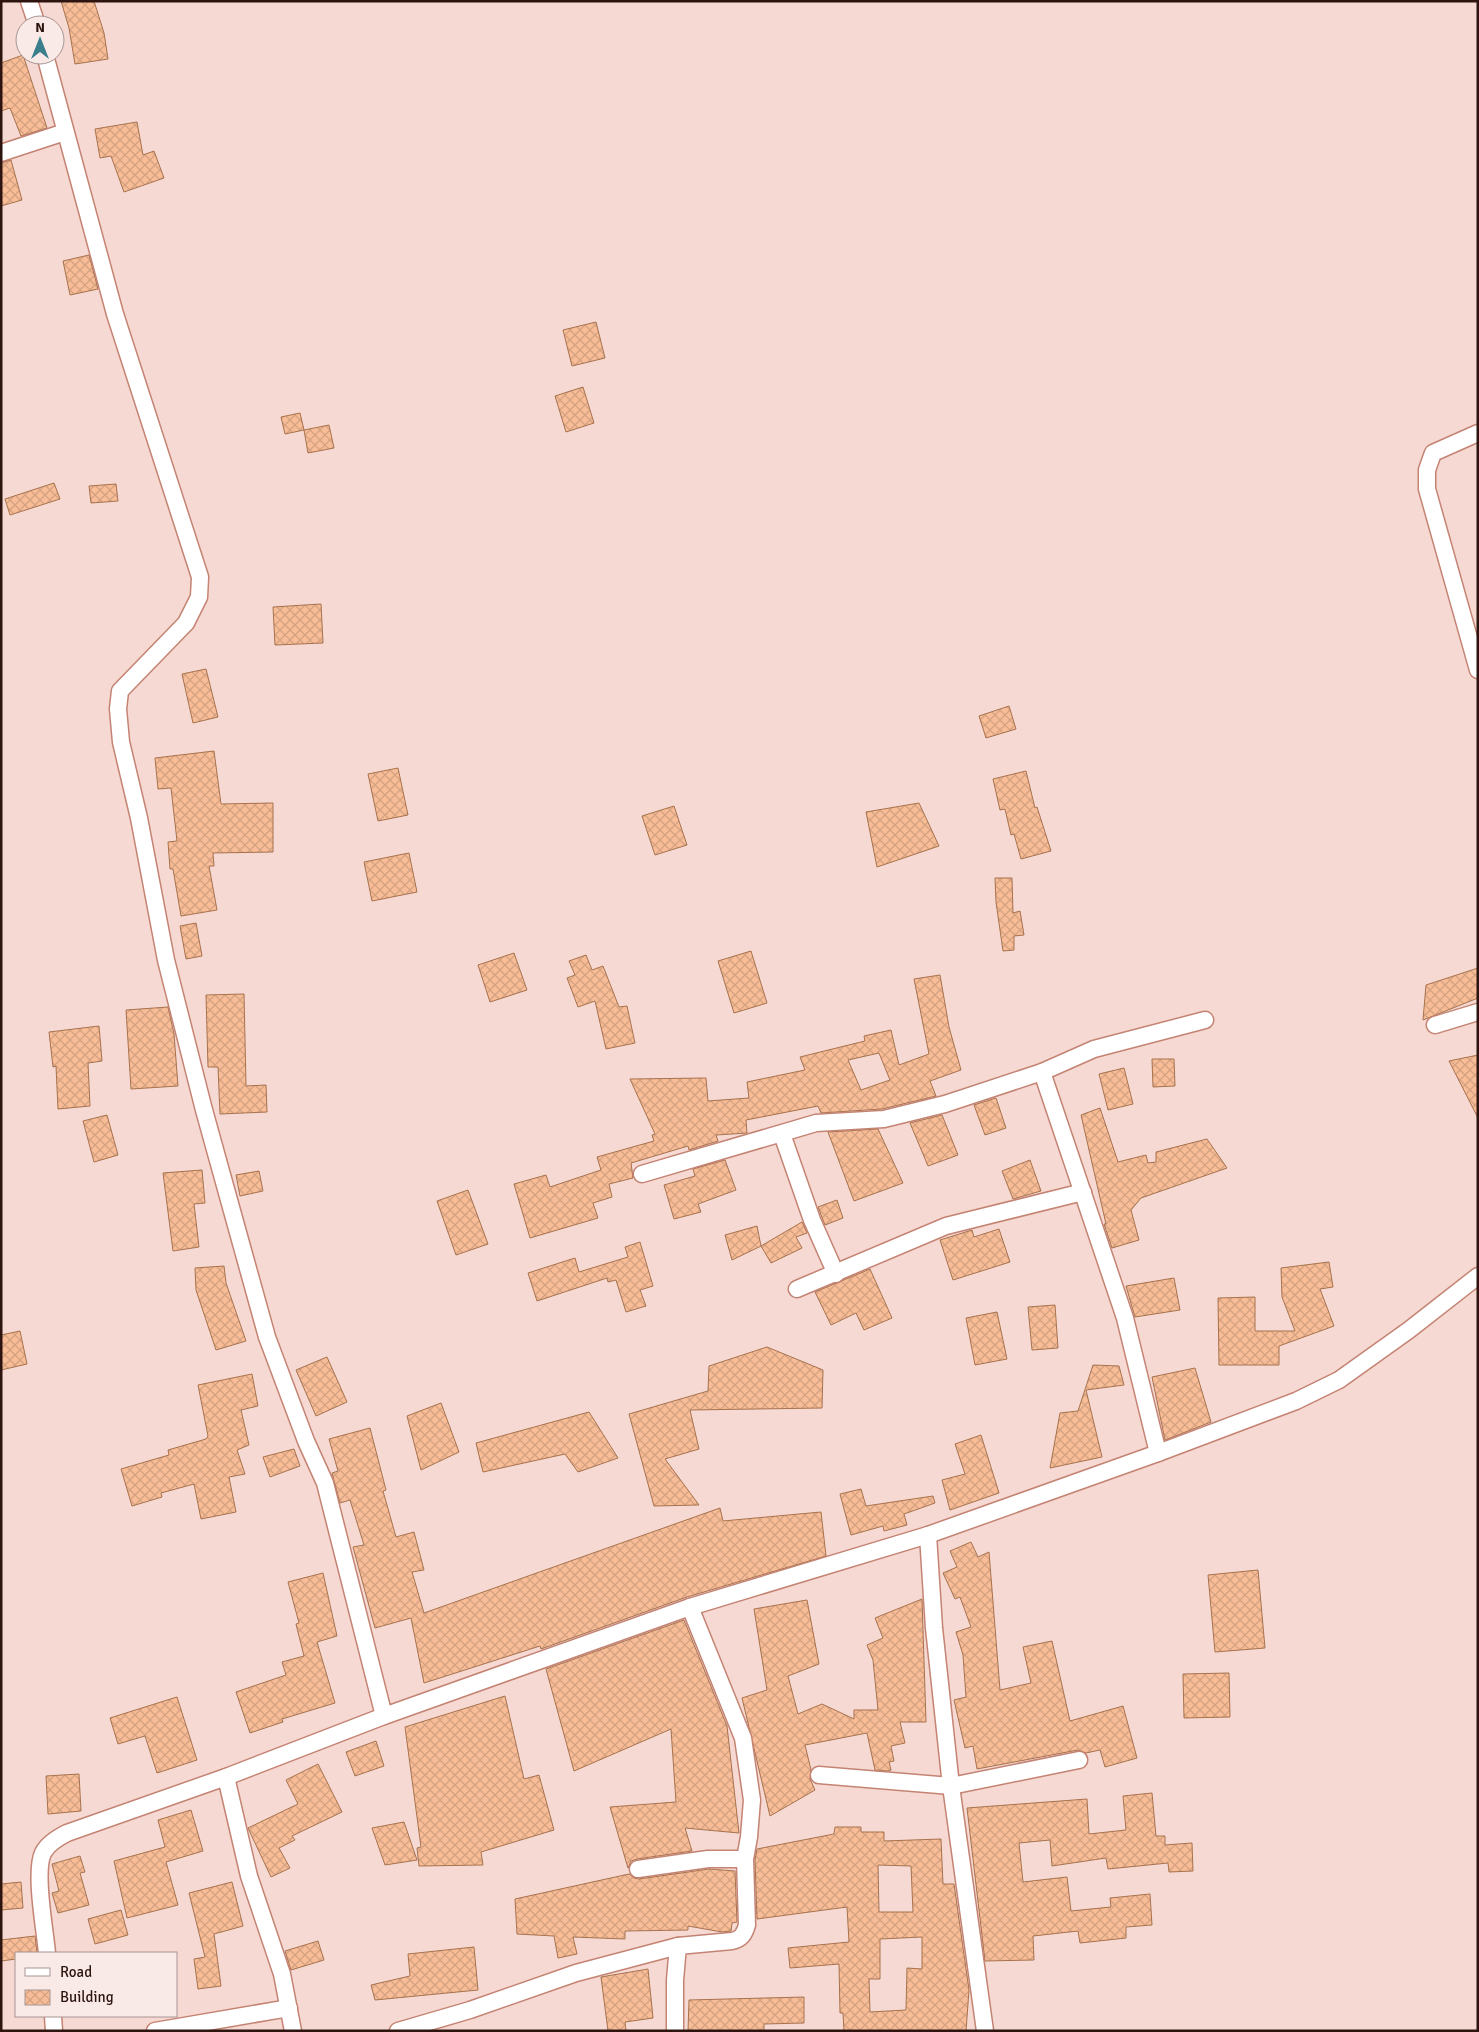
<svg xmlns="http://www.w3.org/2000/svg" width="1479" height="2032" viewBox="0 0 1479 2032" font-family="Signika,sans-serif">
  <style>
    .building { fill: url(#building-cross-hatch); stroke: #a7724e; fill-rule: evenodd }
    .lines { fill: none; stroke-linecap: round; stroke-linejoin: round }
    .street-casing { stroke: #c48373; stroke-width: 19 }
    .street { stroke: #fff; stroke-width: 16 }
  </style>
  <defs>
    <pattern id="building-cross-hatch" width="8" height="8" patternUnits="userSpaceOnUse" patternTransform="scale(1.25)"><rect width="8" height="8" fill="#f8bd97"/><path d="M0 0l8 8M0 8l8-8" fill="none" stroke="#d5a281"/></pattern>
  </defs>
  <rect width="100%" height="100%" fill="#f6d9d2"/>
  <g class="building">
    <path d="M61,1H94L104,33L108,59L75,64L69,28Z"/>
    <path d="M23,55L47,128L21,136L10,108L1,111V63Z"/>
    <path d="M137,122L143,155L154,151L164,178L124,192L111,156L100,158L95,129Z"/>
    <path d="M11,160L22,200L1,206V163Z"/>
    <path d="M89,255L98,289L70,295L63,261Z"/>
    <path d="M596,322L605,358L572,366L563,330Z"/>
    <path d="M583,387L594,423L566,432L555,396Z"/>
    <path d="M300,413L304,430L285,434L281,417Z"/>
    <path d="M329,425L334,448L308,453L304,430Z"/>
    <path d="M54,483L60,499L10,515L5,499Z"/>
    <path d="M116,484L118,501L91,503L89,486Z"/>
    <path d="M321,604L323,643L275,645L273,607Z"/>
    <path d="M206,669L218,717L193,723L182,674Z"/>
    <path d="M1009,706L1016,729L986,738L979,716Z"/>
    <path d="M214,751L221,804L273,803V852L213,853L214,866H209L217,910L181,916L173,869H170L168,842L177,841L171,788L158,789L155,758Z"/>
    <path d="M398,768L408,815L378,821L368,774Z"/>
    <path d="M1026,771L1035,808L1037,807L1051,851L1021,859L1014,834L1011,835L1005,809L1000,810L993,779Z"/>
    <path d="M919,803L939,846L877,867L866,812Z"/>
    <path d="M674,806L687,845L655,855L642,816Z"/>
    <path d="M409,853L417,892L372,901L364,862Z"/>
    <path d="M995,878H1012L1013,913L1020,911L1024,935L1014,936V950L1003,951L996,902Z"/>
    <path d="M196,923L202,956L186,959L180,926Z"/>
    <path d="M751,951L767,1003L734,1013L718,961Z"/>
    <path d="M514,953L527,990L490,1002L478,965Z"/>
    <path d="M586,955L592,970L603,966L619,1007L627,1006L635,1043L606,1049L595,1001L578,1007L567,978L575,975L569,961Z"/>
    <path d="M1478,968V998L1423,1020L1426,985Z"/>
    <path d="M940,975L949,1027L961,1070L930,1081L936,1096L882,1109L821,1113L818,1106L746,1120L747,1133L716,1135L718,1141L689,1150L688,1146L631,1163L633,1178L609,1184L612,1197L593,1203L598,1218L530,1238L514,1184L546,1175L550,1187L601,1170L597,1157L654,1141L652,1135L655,1134L630,1079L706,1078L708,1101L749,1098L747,1082L805,1070L800,1057L865,1041L864,1036L891,1030L899,1065L929,1054L914,979ZM879,1053L890,1080L861,1090L848,1060Z"/>
    <path d="M244,994L246,1086L266,1085L267,1112L220,1114L218,1067H208L206,995Z"/>
    <path d="M168,1007L174,1034L178,1086L131,1089L126,1010Z"/>
    <path d="M99,1026L102,1061L88,1063L90,1106L58,1109L56,1066L53,1067L49,1032Z"/>
    <path d="M1478,1055V1118L1449,1061Z"/>
    <path d="M1152,1059H1174L1175,1086L1153,1087Z"/>
    <path d="M1124,1068L1133,1104L1108,1110L1099,1074Z"/>
    <path d="M996,1098L1006,1128L985,1135L974,1105Z"/>
    <path d="M1100,1108L1118,1162L1146,1155L1148,1163L1156,1162V1152L1207,1139L1227,1168L1141,1198L1131,1210L1139,1240L1112,1248L1104,1224H1106L1081,1115Z"/>
    <path d="M107,1115L118,1155L94,1162L83,1121Z"/>
    <path d="M942,1115L958,1155L928,1166L910,1123Z"/>
    <path d="M878,1129L903,1183L854,1201L828,1132Z"/>
    <path d="M725,1160L736,1190L698,1204L701,1212L674,1219L664,1185L695,1176L693,1169Z"/>
    <path d="M1030,1160L1041,1191L1013,1199L1002,1171Z"/>
    <path d="M202,1170L205,1203L194,1204L199,1247L173,1251L163,1173Z"/>
    <path d="M259,1171L263,1191L240,1196L236,1175Z"/>
    <path d="M468,1190L488,1244L456,1255L437,1201Z"/>
    <path d="M837,1200L843,1218L825,1225L818,1207Z"/>
    <path d="M802,1222L807,1233L796,1237L802,1248L771,1263L761,1246Z"/>
    <path d="M757,1226L761,1246L732,1260L725,1235Z"/>
    <path d="M999,1229L1010,1262L953,1280L940,1240L972,1230L974,1237Z"/>
    <path d="M640,1242L653,1286L640,1290L646,1306L626,1312L616,1280L608,1282L607,1278L537,1301L528,1273L575,1258L579,1272L628,1257L625,1247Z"/>
    <path d="M1329,1262L1333,1287L1320,1289L1334,1326L1279,1346V1365H1219L1218,1298L1255,1297V1331H1295L1282,1297L1281,1268Z"/>
    <path d="M224,1266L226,1283L246,1341L216,1350L196,1290L195,1268Z"/>
    <path d="M870,1269L892,1318L864,1330L856,1313L831,1325L815,1292Z"/>
    <path d="M1174,1278L1180,1310L1135,1317L1126,1286Z"/>
    <path d="M1055,1305L1058,1348L1032,1350L1028,1307Z"/>
    <path d="M997,1312L1007,1359L975,1365L966,1318Z"/>
    <path d="M20,1331L27,1364L1,1370V1335Z"/>
    <path d="M767,1347L823,1370L822,1408L690,1410L699,1449L665,1459L699,1505L654,1506L629,1414L708,1391L709,1366Z"/>
    <path d="M327,1357L347,1402L316,1416L296,1370Z"/>
    <path d="M1093,1365L1119,1366L1124,1385L1086,1390L1102,1457L1050,1468L1060,1413L1078,1411Z"/>
    <path d="M1195,1368L1211,1422L1165,1440L1152,1377Z"/>
    <path d="M252,1374L258,1406L241,1410L249,1445L237,1450L245,1474L229,1477L236,1512L201,1519L194,1484L161,1493L162,1497L132,1506L121,1469L169,1455L168,1450L206,1439L208,1436L198,1385Z"/>
    <path d="M441,1403L459,1452L421,1470L407,1416Z"/>
    <path d="M589,1412L618,1458L578,1472L565,1454L483,1472L476,1443Z"/>
    <path d="M370,1428L386,1490L383,1491L396,1537L414,1532L424,1570L412,1572L424,1613L720,1508L723,1521L821,1512L826,1556L687,1597L541,1649L540,1646L424,1683L411,1618L375,1628L353,1547L364,1545L350,1500L340,1503L332,1473L338,1471L329,1439Z"/>
    <path d="M981,1435L999,1493L950,1510L942,1480L965,1474L955,1444Z"/>
    <path d="M294,1449L300,1466L270,1477L263,1457Z"/>
    <path d="M861,1489L866,1506L933,1496L935,1503L904,1514L907,1525L884,1531L883,1526L851,1535L840,1494Z"/>
    <path d="M971,1542L978,1557L989,1552L1000,1690L1031,1683L1023,1647L1052,1641L1070,1721L1123,1706L1137,1758L1105,1767L1100,1750L1086,1753L1078,1750L977,1769L973,1746L965,1748L954,1700L966,1697L963,1655L956,1632L971,1627L960,1597L955,1599L943,1573L957,1567L950,1551Z"/>
    <path d="M1258,1570L1265,1648L1215,1652L1208,1575Z"/>
    <path d="M323,1573L337,1636L317,1642L335,1703L282,1719L283,1722L250,1733L236,1692L286,1675L282,1662L304,1656L296,1624L299,1623L288,1582Z"/>
    <path d="M922,1599L926,1722H900L905,1743L891,1746L894,1761L889,1762L891,1770L888,1771L875,1770L867,1733L805,1745L811,1770L810,1779L815,1790L770,1816L742,1698L767,1690L754,1609L807,1600L819,1664L788,1676L798,1714L822,1704L854,1719V1710H878L873,1660L867,1645L883,1638L875,1618Z"/>
    <path d="M684,1620L727,1726L739,1833L685,1828L692,1851L637,1859L631,1861L628,1868L610,1807L676,1802L671,1729L574,1771L546,1669Z"/>
    <path d="M1229,1673L1230,1717L1184,1718L1183,1674Z"/>
    <path d="M505,1696L524,1779L539,1775L554,1830L481,1852L483,1865L419,1866L417,1848L421,1847L405,1727Z"/>
    <path d="M177,1697L197,1760L157,1773L145,1736L118,1744L110,1718Z"/>
    <path d="M376,1741L384,1766L355,1776L346,1752Z"/>
    <path d="M318,1764L342,1812L292,1836L295,1840L279,1848L290,1868L271,1877L248,1828L298,1804L286,1780Z"/>
    <path d="M79,1774L81,1811L48,1814L46,1776Z"/>
    <path d="M1152,1793L1156,1836H1165V1845L1192,1843L1193,1871L1169,1872L1168,1863L1108,1869L1106,1858L1052,1866L1050,1840L1019,1843L1023,1882L1067,1877L1071,1911L1111,1907L1110,1898L1150,1894L1152,1925L1126,1927V1938L1080,1943L1078,1931L1033,1936L1034,1960L985,1961L967,1808L1087,1799L1089,1834L1126,1830L1123,1796Z"/>
    <path d="M191,1810L203,1851L166,1862L178,1905L127,1918L114,1861L165,1847L158,1820Z"/>
    <path d="M404,1822L417,1860L385,1865L372,1828Z"/>
    <path d="M835,1827H861V1832H884V1841L941,1839L943,1884H954L969,1990L966,2031H844L843,2013H840L839,1964L790,1968L788,1948L849,1942L847,1907L757,1919L755,1860L757,1849L834,1834ZM878,1865L911,1866L913,1912H879ZM922,1937V1969L907,1968L906,2010L870,2012L869,1979H880V1939Z"/>
    <path d="M80,1856L85,1872L80,1873L89,1905L58,1913L52,1893L59,1891L52,1864Z"/>
    <path d="M709,1869L735,1871L737,1922L732,1923L731,1931L722,1932L688,1926V1930L625,1931V1939L573,1937L577,1954L558,1958L554,1936L517,1934L515,1899L629,1874L634,1878L639,1879Z"/>
    <path d="M21,1882L23,1908L1,1910V1884Z"/>
    <path d="M232,1882L243,1926L214,1934L221,1986L198,1989L194,1959L205,1957L189,1893Z"/>
    <path d="M121,1910L128,1935L95,1944L88,1919Z"/>
    <path d="M35,1936L37,1953H16V1959L1,1961V1940Z"/>
    <path d="M318,1941L324,1960L291,1970L285,1951Z"/>
    <path d="M474,1947L478,1990L375,2000L371,1985L410,1976L408,1954Z"/>
    <path d="M648,1969L653,2018L625,2022L626,2031H608L601,1977Z"/>
    <path d="M804,1997V2023L764,2024V2031H688L689,2000Z"/>
  </g>
  <g class="lines">
    <g class="street-casing">
      <g id="street">
        <path d="M29,1L37,25"/>
        <path d="M45,55L115,314L200,577L199,597L186,623L120,691L118,709L121,742L139,818L166,960L204,1110L267,1337L306,1441L325,1483L384,1716L690,1607L928,1535L1158,1453L1296,1401L1339,1380L1409,1330L1478,1276"/>
        <path d="M1,153L65,132"/>
        <path d="M1478,433L1433,453L1427,470V489L1478,670"/>
        <path d="M1435,1025L1478,1012"/>
        <path d="M1042,1072L1125,1318L1158,1453"/>
        <path d="M782,1134L812,1220L836,1274"/>
        <path d="M642,1174L816,1123L884,1119L945,1104L1042,1072L1094,1049L1205,1020"/>
        <path d="M797,1289L946,1226L1083,1192"/>
        <path d="M928,1535L934,1628L951,1786L985,2031"/>
        <path d="M819,1775L951,1786L1079,1760"/>
        <path d="M226,1777L249,1876L282,1974L293,2031"/>
        <path d="M638,1869L708,1859H745"/>
        <path d="M47,1953C45,1930 34,1872 43,1853C48,1843 59,1837 67,1833L226,1777L384,1716"/>
        <path d="M53,2016L54,2031"/>
        <path d="M155,2031L289,2008"/>
        <path d="M398,2031L470,2010L576,1973L678,1946"/>
        <path d="M675,2031V1980L678,1946L732,1941C741,1939 744,1935 747,1925L745,1859L749,1837L752,1800L743,1738L690,1607"/>
      </g>
    </g>
    <use href="#street" class="street"/>
  </g>
  <rect width="1479" height="2032" fill="none" stroke="#2d140f" stroke-width="5"/>
  <rect x="15" y="1952" width="162" height="65" fill="#f9eae7" stroke="#a79491"/>
  <rect x="25" y="1968" width="25" height="8" fill="#ffffff" stroke="#a79491"/>
  <text x="60" y="1977" font-size="15" fill="#2d140f">Road</text>
  <rect x="25" y="1990" width="25" height="15" fill="url(#building-cross-hatch)" stroke="#a79491"/>
  <text x="60" y="2002" font-size="15" fill="#2d140f">Building</text>
  <g transform="translate(40 40)"><circle r="24" fill="#f9eae7" stroke="#a79491"/>
  <path d="M0-4L9 19L0 12L-9 19Z" fill="#3a7e8c"/>
  <text y="-8" font-size="14" font-weight="bold" text-anchor="middle" fill="#2d140f">N</text>
  </g>
</svg>
